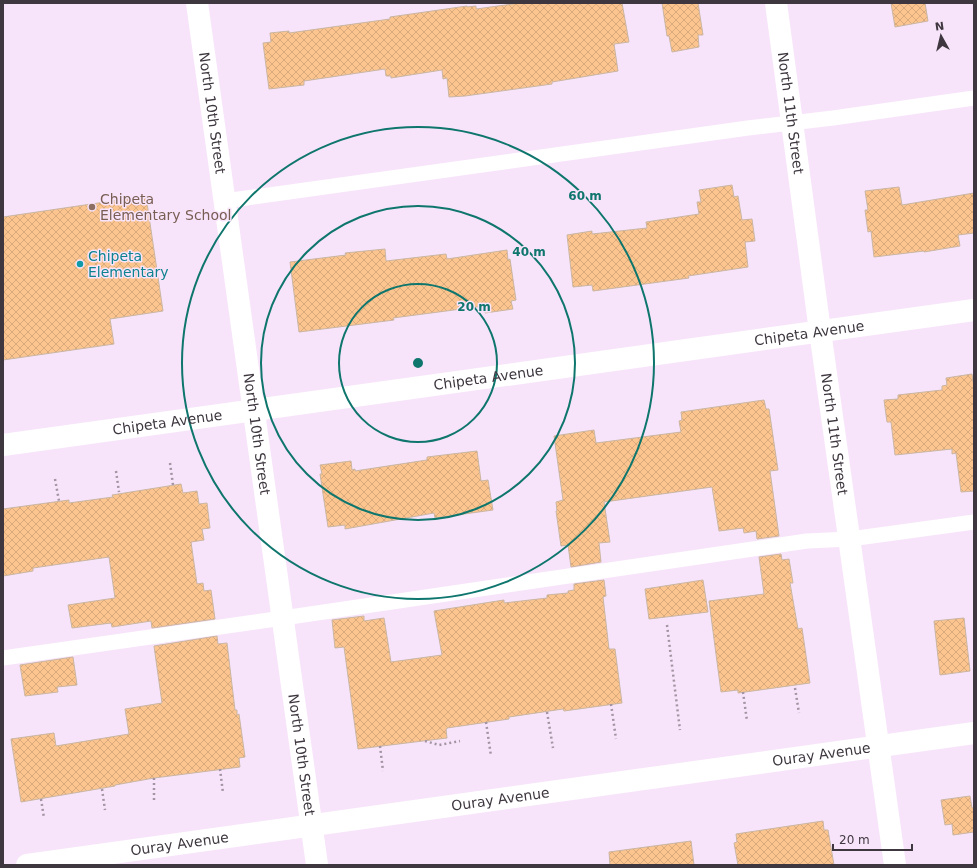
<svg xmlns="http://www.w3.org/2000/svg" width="977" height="868" viewBox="0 0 977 868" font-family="'DejaVu Sans',sans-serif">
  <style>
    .building { fill: url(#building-cross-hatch); stroke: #cab6a3 }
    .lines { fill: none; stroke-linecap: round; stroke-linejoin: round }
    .path { stroke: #a294a3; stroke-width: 2.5; stroke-dasharray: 2 3; stroke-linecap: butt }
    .lane { stroke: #fff; stroke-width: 15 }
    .street { stroke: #fff; stroke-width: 22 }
    .secondary { stroke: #fff; stroke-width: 22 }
    .ring { fill: none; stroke: #0f766e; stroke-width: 2 }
    .education-dot { fill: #8d6e63; stroke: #f8e4fa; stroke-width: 1.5 }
    .culture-dot { fill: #0f9aa8; stroke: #f8e4fa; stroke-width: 1.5 }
    .labels { text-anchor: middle; stroke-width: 3; stroke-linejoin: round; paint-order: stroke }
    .street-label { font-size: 14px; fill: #3e373f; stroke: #f8e4fa }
    .education-label { font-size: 14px; fill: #785e54; stroke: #f8e4fa; text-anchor: start }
    .culture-label { font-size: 14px; fill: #0d838f; stroke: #f8e4fa; text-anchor: start }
    .centre { fill: #0f766e; stroke: #f8e4fa; stroke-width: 2 }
    .ring-label { font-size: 12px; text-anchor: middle; font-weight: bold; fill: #0f766e; stroke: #f8e4fa; stroke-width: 3; stroke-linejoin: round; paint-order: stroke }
  </style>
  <defs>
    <pattern id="building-cross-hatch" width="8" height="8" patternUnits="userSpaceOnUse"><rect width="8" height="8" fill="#fcc58f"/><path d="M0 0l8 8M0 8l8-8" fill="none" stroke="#d9aa7c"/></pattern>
  </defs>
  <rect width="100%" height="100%" fill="#f8e4fa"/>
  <g class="building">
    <path d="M520,3H622L629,42L614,44L618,71L552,82V84L465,96L449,97L447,78L443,79L442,70L391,78V76H386L385,69L304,81V85L269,89L263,43L271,42L270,33L289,31V33L390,19V17L467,6V7L476,6V9Z"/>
    <path d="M662,3H698L703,35H698L699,47L672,52L669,36H667Z"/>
    <path d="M891,3H925L928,21L895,27Z"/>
    <path d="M732,185L734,197L738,196L742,220L752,219L755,241L745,242L748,267L688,276L689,278L593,291L592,285L573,287L567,235L592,231V234L647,228L646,222L699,214L697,202H701L699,190Z"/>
    <path d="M899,187L902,205L974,193V233L958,235L960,246L924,252V251L874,257L871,231L868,232L865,210H868L865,191Z"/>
    <path d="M146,196L163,311L110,319L114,344L3,360V217Z"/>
    <path d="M385,249L386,261L446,254L447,259L507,250L508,260L510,259L516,300L511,301L513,309L485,313L484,306L393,318L394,320L299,332L290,262L346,255L345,253Z"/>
    <path d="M972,374L974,388V491L961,492L956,453L952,454V449L895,455L891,422H887L884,400L898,399V395L942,390V386L947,385L946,378Z"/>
    <path d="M764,400L766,409H769L778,470L770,471L779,536L757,539L756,531L744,533L743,528L719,531L712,487L604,502L610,542L599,543L601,562L571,567L568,545L561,546L556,511H557L556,502L563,500L554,436L594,430L596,443L681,432L679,421L682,420L681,412Z"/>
    <path d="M477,451L481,481L488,480L493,510L435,518L434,513L345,529V525L328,527L320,474H322L320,465L351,461L352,470L355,469V471L427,460V457Z"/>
    <path d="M181,484L183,493L197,491L199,504L207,503L210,528L202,529L204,540L191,542L197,584L203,583L204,591L211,590L215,619L152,628L151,621L112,627L111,623L72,628L68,605L115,598L109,557L33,568V571L3,576V509L69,500V503L113,497L112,495Z"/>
    <path d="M781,554L782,560L789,559L793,583H790L798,629L802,628L810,683L738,693V690L721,692L709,601L764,594L759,557Z"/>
    <path d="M604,580L606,596L603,597L609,649H615L622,703L564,711L563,709L509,717V719L447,728V729H446L447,738L358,749L344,647L335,648L332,620L364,616V621L384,618L391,662L442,655L434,611L504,600V603L547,598V595L568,593V591L574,590V584Z"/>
    <path d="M703,580L708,612L649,619L645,589Z"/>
    <path d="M964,618L970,671L940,675L934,621Z"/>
    <path d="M217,636L218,644L227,643L235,710H237V715L239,714L245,757L239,758L240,767L154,778L115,785V786L21,802L11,739L54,733L56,746L129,734L125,709L162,703L154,646Z"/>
    <path d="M73,657L77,685L57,687L58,692L25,696L20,665Z"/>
    <path d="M970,796L972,808H974V832L953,835L952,824L945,825L941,800Z"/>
    <path d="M823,821L824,830H828L834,865H738L734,843L737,842L736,834Z"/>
    <path d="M691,841L694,865H610L609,852Z"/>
  </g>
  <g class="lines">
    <g class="path">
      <path d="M170,463L173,485"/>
      <path d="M116,471L119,492"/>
      <path d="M55,479L59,501"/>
      <path d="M667,625L680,730"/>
      <path d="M795,688L799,713"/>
      <path d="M743,692L747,721"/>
      <path d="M611,704L616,739"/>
      <path d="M547,712L553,748"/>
      <path d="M486,722L491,756"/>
      <path d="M425,741L439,745L460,741"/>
      <path d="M380,746L383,771"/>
      <path d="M220,769L223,793"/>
      <path d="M154,778V803"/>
      <path d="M102,789L105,810"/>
      <path d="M41,799L44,818"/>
    </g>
    <g class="lane">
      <path d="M225,201L748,128L833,118L974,98"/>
      <path d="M3,658L283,618L807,541L850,539L974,522"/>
    </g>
    <g class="street">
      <path id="s1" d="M776,3L820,331L895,865"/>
      <path id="s2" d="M3,445L974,310"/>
      <path id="s3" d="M27,865L974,733"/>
    </g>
    <path class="secondary" id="s4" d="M197,3L317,865"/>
  </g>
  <g class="ring">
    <circle cx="418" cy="363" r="79"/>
    <circle cx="418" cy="363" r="157"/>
    <circle cx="418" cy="363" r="236"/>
  </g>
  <circle class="education-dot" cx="92" cy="207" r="4"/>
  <circle class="culture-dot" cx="80" cy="264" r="4"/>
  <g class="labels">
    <g class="street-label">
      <text dy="5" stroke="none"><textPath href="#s4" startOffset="111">North 10th Street</textPath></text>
      <text dy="5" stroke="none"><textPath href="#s1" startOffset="111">North 11th Street</textPath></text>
      <text dy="5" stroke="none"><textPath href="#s2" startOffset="814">Chipeta Avenue</textPath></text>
      <text dy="5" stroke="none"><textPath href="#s2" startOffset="490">Chipeta Avenue</textPath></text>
      <text dy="5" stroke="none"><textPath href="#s2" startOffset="166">Chipeta Avenue</textPath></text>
      <text dy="5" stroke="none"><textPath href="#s4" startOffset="435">North 10th Street</textPath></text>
      <text dy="5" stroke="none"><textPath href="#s1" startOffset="435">North 11th Street</textPath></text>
      <text dy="5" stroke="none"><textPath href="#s4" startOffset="759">North 10th Street</textPath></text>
      <text dy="5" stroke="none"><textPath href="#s3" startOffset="802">Ouray Avenue</textPath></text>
      <text dy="5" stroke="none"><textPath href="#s3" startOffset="478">Ouray Avenue</textPath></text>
      <text dy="5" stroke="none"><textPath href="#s3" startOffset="154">Ouray Avenue</textPath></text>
    </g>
    <g class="education-label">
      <text x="100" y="204">Chipeta<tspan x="100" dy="16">Elementary School</tspan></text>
    </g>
    <g class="culture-label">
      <text x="88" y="261">Chipeta<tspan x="88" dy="16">Elementary</tspan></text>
    </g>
  </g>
  <circle cx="418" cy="363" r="6" class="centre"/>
  <g class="ring-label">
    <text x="585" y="200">60 m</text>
    <text x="529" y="256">40 m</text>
    <text x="474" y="311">20 m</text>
  </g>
  <rect width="977" height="868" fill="none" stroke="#3e373f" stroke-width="8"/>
  <g transform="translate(941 36) rotate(352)" stroke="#f8e4fa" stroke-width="3" paint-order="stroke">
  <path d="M0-3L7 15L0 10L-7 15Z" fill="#3e373f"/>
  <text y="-6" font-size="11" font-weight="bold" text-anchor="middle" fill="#3e373f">N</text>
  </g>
  <path d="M833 844v6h79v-6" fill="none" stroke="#3e373f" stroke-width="2"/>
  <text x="839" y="844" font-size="12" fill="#3e373f" stroke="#f8e4fa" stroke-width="3" paint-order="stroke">20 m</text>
</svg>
